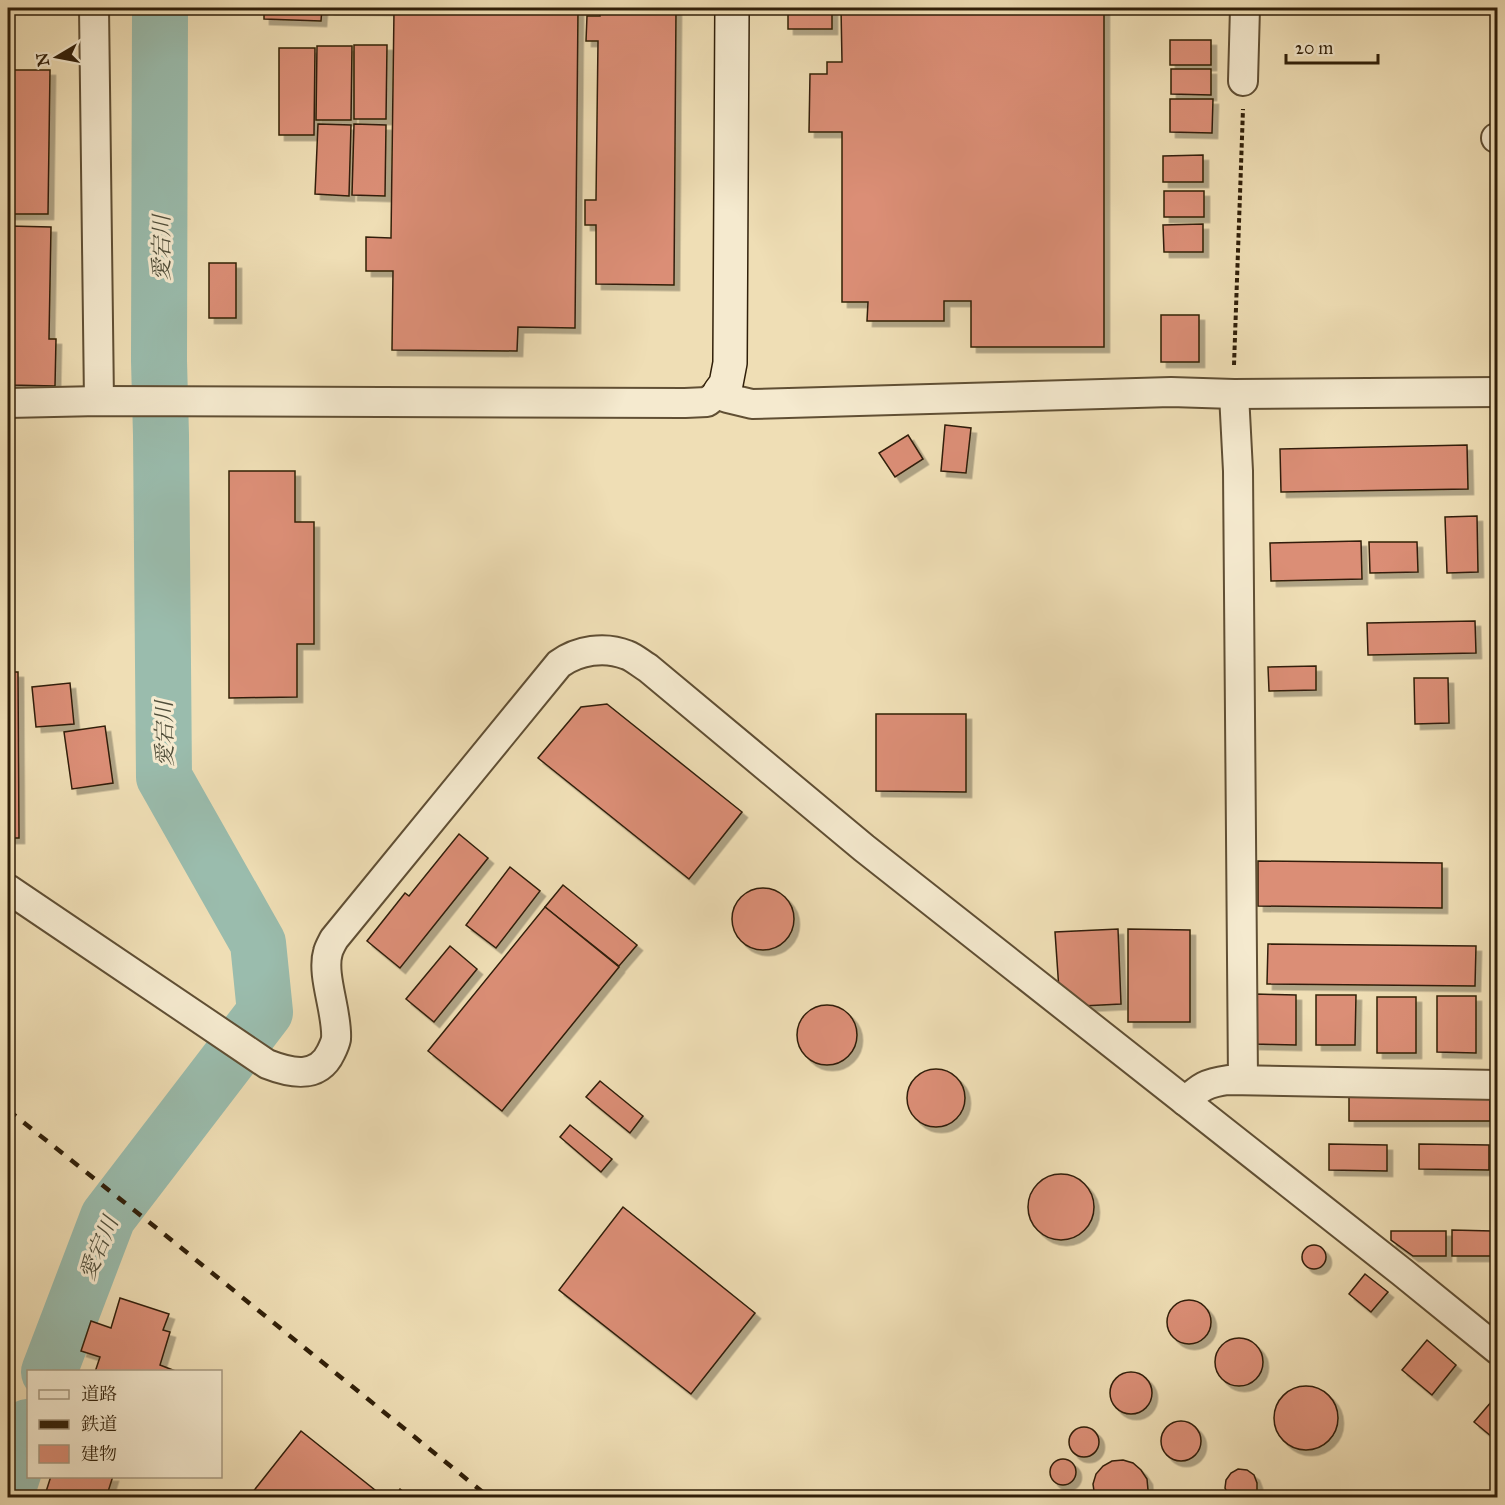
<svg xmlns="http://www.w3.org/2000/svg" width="1505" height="1505" viewBox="0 0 1505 1505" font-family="'IM FELL Great Primer','Noto Serif JP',serif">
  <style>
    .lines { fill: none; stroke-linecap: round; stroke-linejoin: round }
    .river { stroke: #9abcad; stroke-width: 56 }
    .building { fill: #db8e76; stroke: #301f09; stroke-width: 1.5; filter: url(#shadow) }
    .street-casing { stroke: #604f34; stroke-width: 32 }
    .secondary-casing { stroke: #301f09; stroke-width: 36 }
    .path { stroke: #301f09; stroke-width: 4; stroke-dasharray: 4.5 3; stroke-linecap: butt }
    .street { stroke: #f5eacf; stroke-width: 28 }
    .secondary { stroke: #f5eacf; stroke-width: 33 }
    .rail { stroke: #301f09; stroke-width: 4.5; stroke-dasharray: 10 10; stroke-linecap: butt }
    .labels { text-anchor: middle; stroke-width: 6; stroke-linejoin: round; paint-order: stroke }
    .water-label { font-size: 22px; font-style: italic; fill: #504e3a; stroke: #f5eacf }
  </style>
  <defs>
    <filter id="shadow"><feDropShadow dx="5.5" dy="5.5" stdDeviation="0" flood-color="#0004"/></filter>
  </defs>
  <rect width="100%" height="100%" fill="#efdeb5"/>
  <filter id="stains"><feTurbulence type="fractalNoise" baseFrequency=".00333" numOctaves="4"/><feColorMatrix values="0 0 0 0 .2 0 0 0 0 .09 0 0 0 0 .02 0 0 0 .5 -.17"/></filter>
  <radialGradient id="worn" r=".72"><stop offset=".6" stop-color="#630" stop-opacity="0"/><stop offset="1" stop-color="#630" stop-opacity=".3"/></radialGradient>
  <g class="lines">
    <g class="river">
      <path d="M49,1372L108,1217L265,1012L258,943L164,777L161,435L159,361L160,8"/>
      <path d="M8,1489L28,1427"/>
    </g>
  </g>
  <g class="building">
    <path d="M264,8H322L321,21L264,19Z"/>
    <path d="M329,8H583V10L578,9L575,328L518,327L517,351L392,350L393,271H366V237L391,238L394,10L329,9Z"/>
    <path d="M599,8L676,9L674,285L596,284V225H585V200H596L598,41H586L587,16H600Z"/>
    <rect x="788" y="8" width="44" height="21"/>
    <path d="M841,8H1104V347H971V301H944V321H867L868,302H842V132H809L810,74H827V62H842Z"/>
    <rect x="1170" y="40" width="41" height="25"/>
    <path d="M354,45H387L386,119H354Z"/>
    <path d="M317,46H352L351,120H316Z"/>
    <path d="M279,48H315L314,135H279Z"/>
    <path d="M1171,69H1211V95L1171,94Z"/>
    <path d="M8,70H50L48,214H8Z"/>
    <path d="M1170,99H1213L1212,133L1170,132Z"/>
    <path d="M318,124L351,125L349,196L315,194Z"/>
    <path d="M354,124L386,125L385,196L352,195Z"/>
    <path d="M1203,155V182H1163V156Z"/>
    <rect x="1164" y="191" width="40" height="26"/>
    <path d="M1203,224V252H1164L1163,225Z"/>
    <path d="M8,226L51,227L49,339H56L55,386L10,385V373H8Z"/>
    <rect x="209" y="263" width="27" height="55"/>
    <rect x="1161" y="315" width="38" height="47"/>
    <path d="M945,425L971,428L966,473L941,471Z"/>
    <path d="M908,435L923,459L895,477L879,453Z"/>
    <path d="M1467,445L1468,489L1281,492L1280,449Z"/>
    <path d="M229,471H295V522H314V644H297V697L229,698Z"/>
    <path d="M1477,516L1478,572L1447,573L1445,517Z"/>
    <path d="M1361,541L1362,579L1271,581L1270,543Z"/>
    <path d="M1369,542H1417L1418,572L1370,573Z"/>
    <path d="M1475,621L1476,653L1368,655L1367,623Z"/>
    <path d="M1316,666V690L1269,691L1268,667Z"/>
    <path d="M8,672H18L19,838H8Z"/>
    <path d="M1414,678H1448L1449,723L1415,724Z"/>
    <path d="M70,683L74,724L36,727L32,687Z"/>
    <path d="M607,704L742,812L689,879L538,758L581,707Z"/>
    <path d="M876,714H966V792L876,791Z"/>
    <path d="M105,726L113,783L72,789L64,732Z"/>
    <path d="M459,834L488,858L400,968L367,941L405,893L409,896Z"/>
    <path d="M1258,861L1442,863V908L1258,906Z"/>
    <path d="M510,867L540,891L496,948L466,925Z"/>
    <path d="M563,885L637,945L619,966L545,907Z"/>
    <circle cx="763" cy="919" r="31"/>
    <path d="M545,907L619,967L502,1111L428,1051Z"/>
    <path d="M1118,929L1121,1004L1082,1006L1059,990L1055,932Z"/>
    <path d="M1128,929L1190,930V1022H1128Z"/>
    <path d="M1268,944L1476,946L1475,986L1267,984Z"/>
    <path d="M450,946L477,969L434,1022L406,999Z"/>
    <path d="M1255,994L1296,995V1045L1254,1044Z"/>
    <path d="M1316,995H1356L1355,1045H1316Z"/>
    <path d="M1437,996H1476V1053L1437,1052Z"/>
    <rect x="1377" y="997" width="39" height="56"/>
    <circle cx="827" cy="1035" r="30"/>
    <circle cx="936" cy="1098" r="29"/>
    <path d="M600,1081L643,1116L630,1133L586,1097Z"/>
    <path d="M1490,1093V1121H1349V1094Z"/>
    <path d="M570,1125L612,1159L601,1172L560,1137Z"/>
    <path d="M1329,1144L1387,1145V1171L1329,1170Z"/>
    <path d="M1419,1144L1489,1145V1170L1419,1169Z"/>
    <circle cx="1061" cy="1207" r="33"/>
    <path d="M623,1207L755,1313L691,1394L559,1290Z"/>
    <path d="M1452,1230L1492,1231L1491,1256H1452Z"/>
    <path d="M1391,1231H1446V1256H1413L1391,1240Z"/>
    <circle cx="1314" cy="1257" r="12"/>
    <path d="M1365,1274L1388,1292L1371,1312L1349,1294Z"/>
    <path d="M120,1298L169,1314L163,1330L170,1332L160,1365L178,1372H95L100,1357L81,1351L91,1321L111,1328Z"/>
    <circle cx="1189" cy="1322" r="22"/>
    <circle cx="1239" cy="1362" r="24"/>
    <path d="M1427,1340L1456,1365L1432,1395L1402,1370Z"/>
    <circle cx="1131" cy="1393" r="21"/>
    <circle cx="1306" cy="1418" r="32"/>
    <path d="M1498,1394V1442L1474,1422Z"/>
    <circle cx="1181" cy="1441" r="20"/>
    <circle cx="1084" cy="1442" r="15"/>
    <path d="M301,1431L385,1498H248Z"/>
    <circle cx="1063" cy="1472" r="13"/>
    <path d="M1123,1460L1133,1463L1141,1470L1147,1479L1148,1490L1145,1498H1095L1093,1484L1096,1474L1103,1466L1112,1461Z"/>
    <path d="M1238,1469L1247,1470L1254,1475L1257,1483V1491L1252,1498H1231L1229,1496L1225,1488L1226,1480L1231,1473Z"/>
    <path d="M51,1476H113L106,1498H44Z"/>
    <path d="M400,1489L411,1498H394Z"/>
    <path d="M1032,1492L1041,1493L1046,1498H1023Z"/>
  </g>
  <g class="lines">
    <g class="street-casing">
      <g id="street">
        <path d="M94,8L99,401"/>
        <path d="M1243,81L1245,8"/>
        <path d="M1496,138H1498"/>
        <path d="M1234,394L1238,471L1243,1080"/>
        <path d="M8,403L99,401L685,403L707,402L720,392L727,398L752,404L1171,392L1234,394L1498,392"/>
        <path d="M8,889L267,1064C290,1073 318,1080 331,1052C333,1048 335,1044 336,1039C338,1013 321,975 328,952C329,948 332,943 334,939L559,664C578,650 605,646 627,655C635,658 641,664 648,668L864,848L1402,1272L1498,1350"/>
        <path d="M1185,1101C1201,1087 1206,1083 1228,1080L1498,1085"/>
      </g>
    </g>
    <g class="secondary-casing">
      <path id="secondary" d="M720,392L726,384L730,363L732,8"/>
    </g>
    <path class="path" d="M1234,365L1243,109"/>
    <use href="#street" class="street"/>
    <use href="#secondary" class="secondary"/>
    <path class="rail" d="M8,1110L164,1234L490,1498"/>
  </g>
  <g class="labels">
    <g class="water-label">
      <text transform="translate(161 248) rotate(-90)" y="8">愛宕川</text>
      <text transform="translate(164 734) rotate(-91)" y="8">愛宕川</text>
      <text transform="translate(98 1248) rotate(-67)" y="8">愛宕川</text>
    </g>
  </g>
  <rect width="1505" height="1505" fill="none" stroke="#efdeb5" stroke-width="30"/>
  <rect x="9" y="9" width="1487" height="1487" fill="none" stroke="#301f09" stroke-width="3"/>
  <rect x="15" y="15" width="1475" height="1475" fill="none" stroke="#301f09" stroke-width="1.5"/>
  <rect x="27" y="1370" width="195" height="108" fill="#f5eacf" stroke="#a69980" stroke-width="1.5"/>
  <rect x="39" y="1390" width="30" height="9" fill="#f5eacf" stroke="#a69980" stroke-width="1.5"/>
  <text x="81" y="1400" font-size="18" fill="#301f09">道路</text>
  <rect x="39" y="1420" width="30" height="9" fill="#301f09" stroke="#a69980" stroke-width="1.5"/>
  <text x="81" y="1430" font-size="18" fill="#301f09">鉄道</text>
  <rect x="39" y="1445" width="30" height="18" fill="#db8e76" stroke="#a69980" stroke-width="1.5"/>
  <text x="81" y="1460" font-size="18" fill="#301f09">建物</text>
  <g transform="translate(57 57) rotate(260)" stroke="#f5eacf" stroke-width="4.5" paint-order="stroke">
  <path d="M0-4.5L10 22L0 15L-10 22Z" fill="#301f09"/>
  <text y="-9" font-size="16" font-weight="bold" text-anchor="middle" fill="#301f09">N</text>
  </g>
  <path d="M1286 54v9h92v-9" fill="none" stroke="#301f09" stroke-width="3"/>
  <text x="1295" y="54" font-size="18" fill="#301f09" stroke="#f5eacf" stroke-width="4.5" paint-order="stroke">20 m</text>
  <rect width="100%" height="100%" filter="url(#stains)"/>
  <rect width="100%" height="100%" fill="url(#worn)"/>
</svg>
